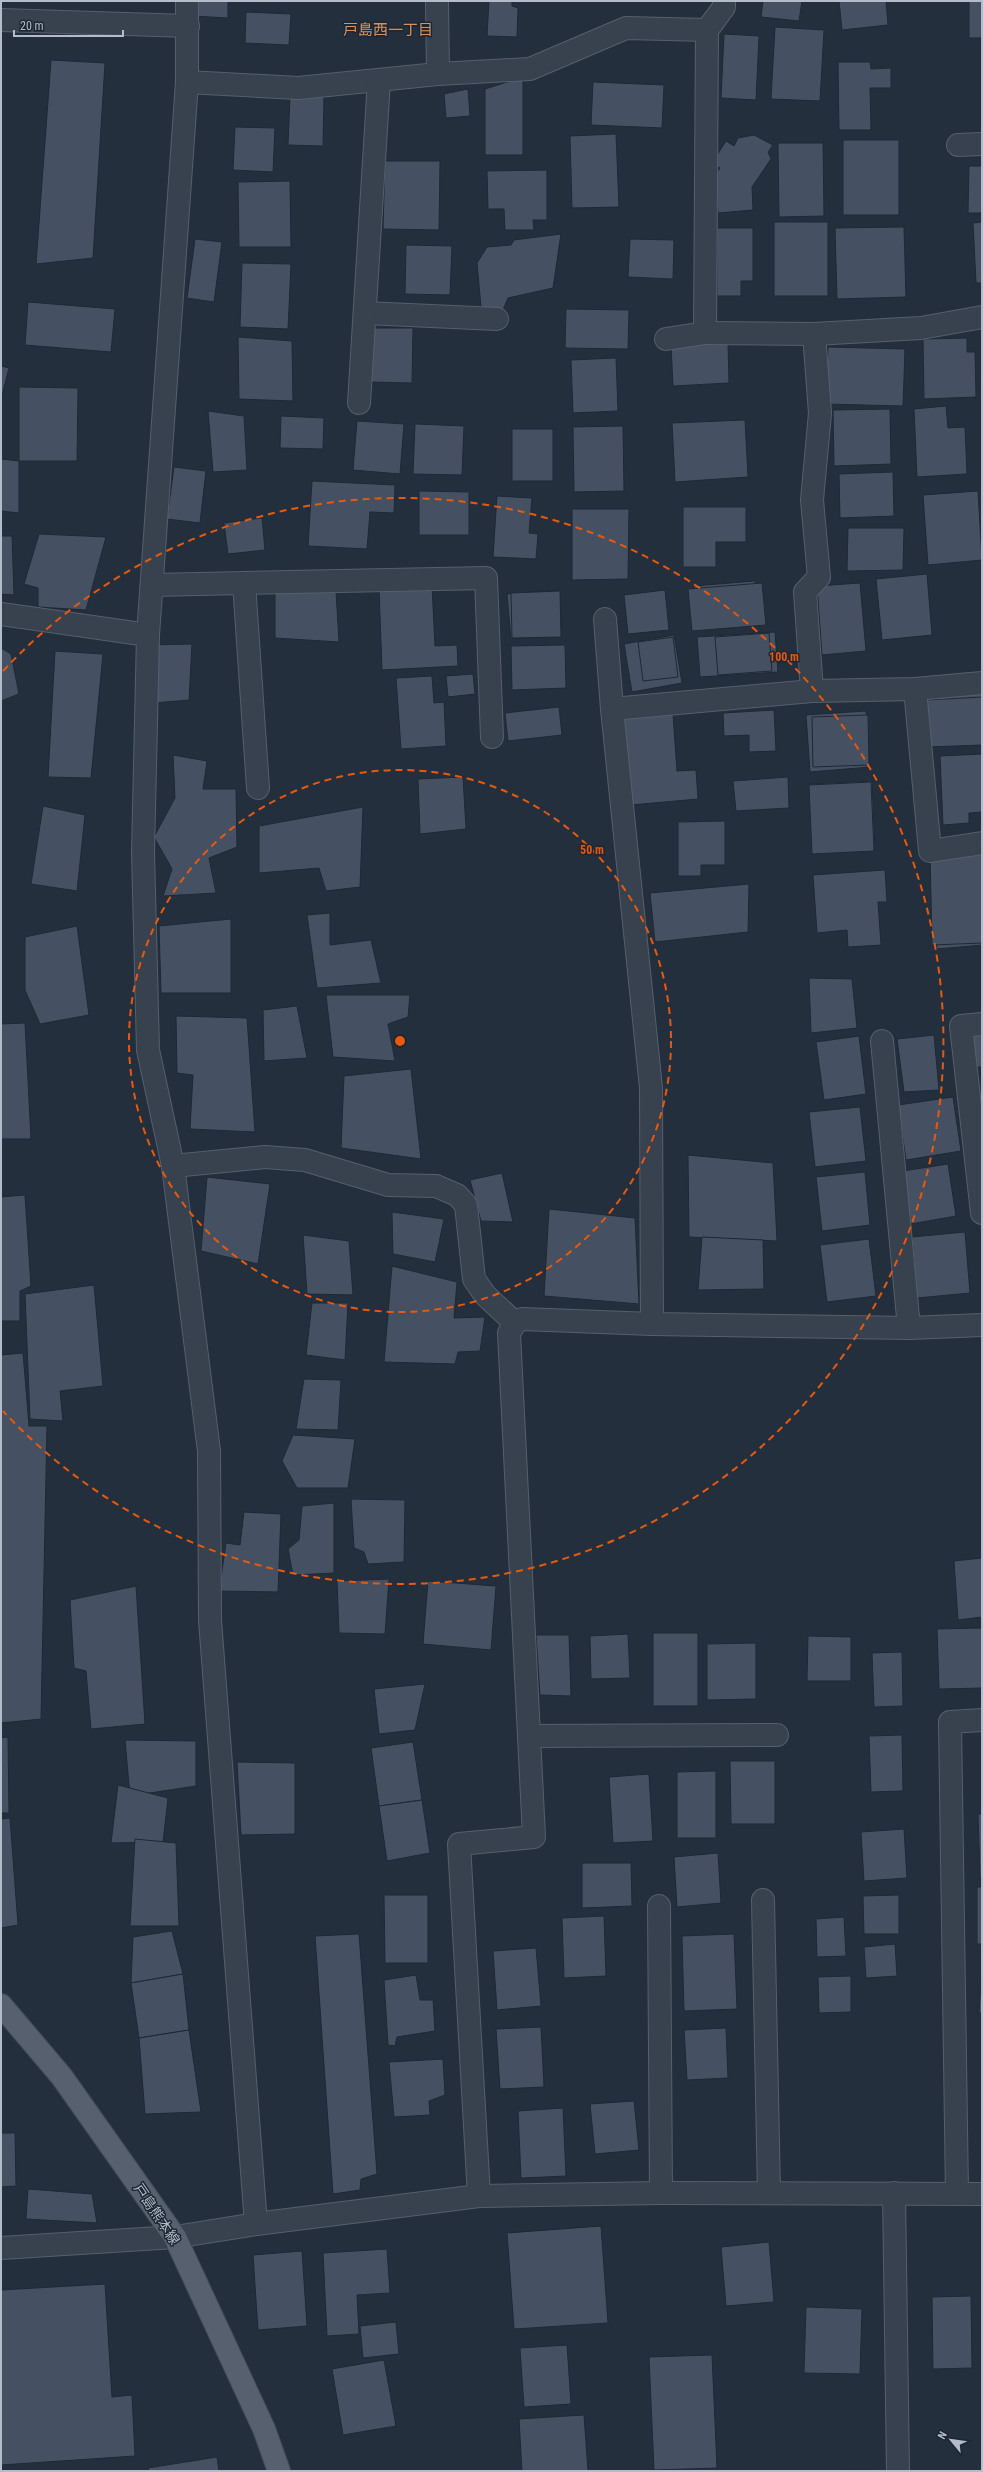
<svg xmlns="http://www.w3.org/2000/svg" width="983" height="2472" viewBox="0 0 983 2472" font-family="'Roboto Condensed','Noto Sans JP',sans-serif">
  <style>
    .building { fill: #455162; stroke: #1f2835 }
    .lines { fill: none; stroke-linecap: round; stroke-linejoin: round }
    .minor-casing { stroke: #565f6c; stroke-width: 24 }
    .major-casing { stroke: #414a57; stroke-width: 24 }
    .minor { stroke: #38414e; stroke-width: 22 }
    .major { stroke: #56606e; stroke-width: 22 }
    .ring { fill: none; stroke: #e8590c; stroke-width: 2; stroke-dasharray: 7 5 }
    .labels { text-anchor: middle; stroke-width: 3; stroke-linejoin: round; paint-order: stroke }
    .street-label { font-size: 14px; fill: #b4bcc9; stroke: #1d2633 }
    .neighbourhood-label { font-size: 15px; fill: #d59563; stroke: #1d2633 }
    .centre { fill: #e8590c; stroke: #1d2633; stroke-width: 2 }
    .ring-label { font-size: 12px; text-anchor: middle; font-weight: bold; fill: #e8590c; stroke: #1d2633; stroke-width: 3; stroke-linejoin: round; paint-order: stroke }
  </style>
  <rect width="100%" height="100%" fill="#242f3e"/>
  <g class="building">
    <path d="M194,1H228V18L193,16Z"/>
    <path d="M489,1H512V6L518,8L517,37L487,36Z"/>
    <path d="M763,1H802L799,21L761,17Z"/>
    <path d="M839,1H886L888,25L842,30Z"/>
    <rect x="969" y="1" width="13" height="37"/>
    <path d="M246,12L291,14L289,45L245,43Z"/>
    <path d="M775,27L824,30L820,101L771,99Z"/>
    <path d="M724,34L759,36L756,100L721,98Z"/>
    <path d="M51,60L105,63L93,258L36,264Z"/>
    <path d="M838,62H870L871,69L891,68V88H870L871,130H839Z"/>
    <path d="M523,77V155H485V89Z"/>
    <path d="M593,82L664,85L662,128L591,125Z"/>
    <path d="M468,89L470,116L446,118L444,94Z"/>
    <path d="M290,96L324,97L323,146L288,145Z"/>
    <path d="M235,127L275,128L273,172L233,170Z"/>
    <path d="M616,134L619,207L572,208L570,136Z"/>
    <path d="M754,135L773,145L768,152L771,159L752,187L753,210L718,213L715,175L720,168L712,163L726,141L734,146L738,138Z"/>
    <rect x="843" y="140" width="56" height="75"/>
    <path d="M778,143H823L824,216L779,217Z"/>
    <path d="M385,161H440L439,230L383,229Z"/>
    <path d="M969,166H982V213H968Z"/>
    <path d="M547,170V220H533L534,230H505L504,209H488L487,171Z"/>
    <path d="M290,181L291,247H239L238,182Z"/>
    <rect x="774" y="222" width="54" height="74"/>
    <path d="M982,222V283H976L973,223Z"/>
    <path d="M904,227L906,297L837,299L835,228Z"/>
    <path d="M717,228H753V281H741V296H717Z"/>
    <path d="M561,234L553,288L508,298L503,310L481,307L477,263L487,247L511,245L514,240Z"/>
    <path d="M195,239L222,242L214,302L187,298Z"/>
    <path d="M630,239L674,240L673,279L628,277Z"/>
    <path d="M406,245L452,246L450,295L405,294Z"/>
    <path d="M242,263L291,264L288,329L240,327Z"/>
    <path d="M28,302L115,309L111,352L25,345Z"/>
    <path d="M566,309L629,310L628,349L565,348Z"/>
    <path d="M372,328H413L412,383L371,382Z"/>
    <path d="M238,337L292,341L293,401L239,399Z"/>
    <path d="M967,338V352H975L976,397L924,399L923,339Z"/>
    <path d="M728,343L729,383L673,386L671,345Z"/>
    <path d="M828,347L905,349L903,406L826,404Z"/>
    <path d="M616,358L618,411L573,413L571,360Z"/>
    <path d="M1,366L9,368L1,399Z"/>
    <path d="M19,387L78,388L77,461H19Z"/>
    <path d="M946,406L948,428L965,427L967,474L917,477L914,409Z"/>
    <path d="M890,409L891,464L834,466L833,410Z"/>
    <path d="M208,411L244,416L247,470L213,472Z"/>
    <path d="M281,416L324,418L323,449L280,448Z"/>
    <path d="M745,420L748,477L675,482L672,423Z"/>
    <path d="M357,421L404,424L400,474L353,470Z"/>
    <path d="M415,424L464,426L462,475L413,474Z"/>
    <path d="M623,426L624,491L574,492L573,427Z"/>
    <rect x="512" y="429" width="41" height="52"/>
    <path d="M1,459L19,461V513L1,511Z"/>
    <path d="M174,467L206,471L200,523L167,519Z"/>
    <path d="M893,472L894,516L840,518L839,474Z"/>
    <path d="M312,481L395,485L394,513L370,512L367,549L308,546Z"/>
    <path d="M419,491L469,492V535H419Z"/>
    <path d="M978,491L982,560L928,565L923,495Z"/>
    <path d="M497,496L532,498L529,533L538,534L536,559L493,557Z"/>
    <path d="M683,507H746V542H716V567H683Z"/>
    <path d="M572,509H629L628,579L572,580Z"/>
    <path d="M262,518L265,550L228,554L224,523Z"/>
    <path d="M848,528H904L903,570L847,571Z"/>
    <path d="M39,534L106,537L86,610L38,607V588L24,584Z"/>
    <path d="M1,536H12L14,595L1,594Z"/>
    <path d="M927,574L932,635L882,640L876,579Z"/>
    <path d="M755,581L758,622L743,623L741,600L716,602L718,626L697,628L694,586Z"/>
    <path d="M762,583L766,625L692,631L688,589Z"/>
    <path d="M860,583L866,651L822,655L817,586Z"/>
    <path d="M432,586L435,646L457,645L458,666L382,670L379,589Z"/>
    <path d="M275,589L336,591L339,642L275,638Z"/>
    <path d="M559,590L562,634L511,639L507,594Z"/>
    <path d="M665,590L669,630L628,634L624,595Z"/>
    <path d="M560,591L561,637L512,638L511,593Z"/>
    <path d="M775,632L778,672L700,677L697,637Z"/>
    <path d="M769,633L772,671L718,675L715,637Z"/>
    <path d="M674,635L682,683L632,692L624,644Z"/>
    <path d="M673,637L678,677L643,681L638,642Z"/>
    <path d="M192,644L189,700L154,703L148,645Z"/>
    <path d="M561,645L563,682L514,685L511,648Z"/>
    <path d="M565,645L566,688L512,690L511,646Z"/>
    <path d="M1,648L11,654L19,694L1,701Z"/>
    <path d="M55,651L103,654L91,778L48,777Z"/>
    <path d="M473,674L475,694L448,697L446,676Z"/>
    <path d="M432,676L434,703L444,702L446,746L401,749L396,678Z"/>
    <path d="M982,692V743L931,746L928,695Z"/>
    <path d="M982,697V745L928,747L926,700Z"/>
    <path d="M559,707L562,735L508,741L505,713Z"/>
    <path d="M774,710L776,751L749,752V735L724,736L723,713Z"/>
    <path d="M866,711L870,767L810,772L806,715Z"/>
    <path d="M673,714L677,771L696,770L698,799L631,805L624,718Z"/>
    <path d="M868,715L869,765L813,767L812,717Z"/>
    <path d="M982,754V812L969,813V823L943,825L940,756Z"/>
    <path d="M173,755L207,761L203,789H236L237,847L209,858L216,893L163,896L172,869L154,837L175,798Z"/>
    <path d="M463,777L466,829L420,834L418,779Z"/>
    <path d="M788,777L789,808L736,811L733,781Z"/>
    <path d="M872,781L875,849L813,852L810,784Z"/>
    <path d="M871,782L874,851L812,854L809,785Z"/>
    <path d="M43,806L85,815L77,891L31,884Z"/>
    <path d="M363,807L360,887L326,891L319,868L259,873V826Z"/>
    <path d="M725,821V865H701V876H678V822Z"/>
    <path d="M982,846V945L937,949L929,851Z"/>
    <path d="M982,850V943L932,945L930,851Z"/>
    <path d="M885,870L887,902H878L881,945L848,947L847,930L817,933L813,875Z"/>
    <path d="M749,884L748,932L655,942L650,893Z"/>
    <path d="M330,913V945L371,940L381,983L317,988L307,915Z"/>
    <path d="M231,919V993H161L159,926Z"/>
    <path d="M77,926L89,1015L40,1024L25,990V937Z"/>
    <path d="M809,978L852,979L857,1028L811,1033Z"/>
    <path d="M326,995H410L408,1017L388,1024L395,1061L333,1057Z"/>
    <path d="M297,1006L307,1058L264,1061L263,1010Z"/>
    <path d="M176,1016L247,1018L255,1132L190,1129L193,1075L177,1073Z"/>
    <path d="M25,1023L31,1139H1V1024Z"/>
    <path d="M982,1032V1067H972L971,1033Z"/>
    <path d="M934,1035L939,1090L904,1092L897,1039Z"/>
    <path d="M859,1036L866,1094L824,1100L816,1042Z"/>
    <path d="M411,1069L421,1159L341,1148L344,1076Z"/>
    <path d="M953,1097L961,1151L906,1160L898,1105Z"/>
    <path d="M860,1107L866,1161L815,1167L809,1112Z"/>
    <path d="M688,1155L773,1163L777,1241L689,1237Z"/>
    <path d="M948,1164L956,1216L911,1224L903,1171Z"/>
    <path d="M865,1172L870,1225L822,1231L816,1177Z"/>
    <path d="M502,1173L513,1222L481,1221L470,1180Z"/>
    <path d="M207,1177L270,1184L258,1264L201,1251Z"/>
    <path d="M25,1195L31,1286L20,1291V1321H1V1197Z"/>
    <path d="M549,1209L635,1218L639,1304L544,1296Z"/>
    <path d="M392,1212L444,1219L435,1262L393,1254Z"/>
    <path d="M965,1232L970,1293L917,1298L912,1237Z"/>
    <path d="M303,1235L349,1241L353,1295L307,1294Z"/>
    <path d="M702,1237L763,1240L764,1289L698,1290Z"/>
    <path d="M869,1239L876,1296L827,1302L820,1245Z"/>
    <path d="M392,1266L457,1282L454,1318L485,1317L480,1351L458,1352L455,1364L384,1362Z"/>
    <path d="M94,1285L103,1386L60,1391L63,1421L30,1419L25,1294Z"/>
    <path d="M312,1303H348L345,1360L306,1355Z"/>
    <path d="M23,1353L29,1426H47L41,1719L1,1723V1355Z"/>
    <path d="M304,1379L341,1380L338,1430L296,1429Z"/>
    <path d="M293,1435L355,1439L348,1488H297L282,1461Z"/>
    <path d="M351,1499L405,1500L404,1562L368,1564L364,1552L354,1548Z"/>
    <path d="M334,1503V1573L293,1575L288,1549L299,1540L302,1506Z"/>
    <path d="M244,1512L281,1514L278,1592L219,1591L226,1543L240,1545Z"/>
    <path d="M982,1558V1617L958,1620L954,1561Z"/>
    <path d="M389,1579L385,1634L339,1633L337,1581Z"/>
    <path d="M428,1581L496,1586L491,1650L423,1644Z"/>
    <path d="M136,1586L145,1724L91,1729L86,1671L74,1668L70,1600Z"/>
    <path d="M982,1628V1688L939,1689L937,1629Z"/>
    <rect x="653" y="1633" width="45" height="73"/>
    <path d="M628,1634L630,1678L591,1679L590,1636Z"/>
    <path d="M536,1635H569L571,1696L540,1695Z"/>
    <path d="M808,1636L851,1637V1681H807Z"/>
    <path d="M756,1643V1699L707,1700V1644Z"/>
    <path d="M902,1652L903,1706L874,1707L872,1653Z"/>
    <path d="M425,1684L415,1730L379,1734L374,1689Z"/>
    <path d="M902,1735L903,1791L871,1792L869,1736Z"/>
    <path d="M8,1737L9,1813H1V1738Z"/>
    <path d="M125,1740L196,1741V1786L130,1796Z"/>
    <path d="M413,1742L422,1800L379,1806L371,1748Z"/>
    <path d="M730,1761H775V1824H731Z"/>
    <path d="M237,1762L295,1763V1834L241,1835Z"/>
    <path d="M716,1771V1838H677V1772Z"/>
    <path d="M649,1774L653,1841L613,1843L609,1777Z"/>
    <path d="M118,1785L168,1798L163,1842L111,1843Z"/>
    <path d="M422,1800L430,1853L387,1861L379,1806Z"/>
    <path d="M978,1814H982V1878H980Z"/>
    <path d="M10,1818L18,1925L1,1928V1819Z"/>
    <path d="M904,1829L907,1878L864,1881L861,1832Z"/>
    <path d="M135,1839L176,1843L179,1926H130Z"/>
    <path d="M718,1853L721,1903L677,1907L674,1857Z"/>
    <path d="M582,1863H631L632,1906L582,1908Z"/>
    <rect x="977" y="1887" width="5" height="57"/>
    <path d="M384,1895H428V1963H385Z"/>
    <path d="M899,1895V1934H864L863,1896Z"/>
    <path d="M604,1916L606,1976L564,1978L562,1918Z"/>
    <path d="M844,1917L846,1956L817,1957L816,1919Z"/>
    <path d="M172,1931L183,1974L131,1983L133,1937Z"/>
    <path d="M359,1934L377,2174L361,2179L360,2190L333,2194L315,1936Z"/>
    <path d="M734,1934L737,2009L684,2011L682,1936Z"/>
    <path d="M895,1944L897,1976L866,1978L864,1947Z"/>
    <path d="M536,1948L541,2006L497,2010L493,1951Z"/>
    <path d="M982,1966V2013H979Z"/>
    <path d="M183,1974L189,2030L139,2038L131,1983Z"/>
    <path d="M416,1975L420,2000H433L435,2031L397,2037L395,2046L388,2045L384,1980Z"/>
    <path d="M851,1976V2012L819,2013L818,1977Z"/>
    <path d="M541,2027L544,2087L500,2089L496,2029Z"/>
    <path d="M726,2028L728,2078L687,2080L684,2030Z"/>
    <path d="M189,2030L201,2112L145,2114L139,2038Z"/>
    <path d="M443,2059L445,2095L429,2101L430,2115L394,2117L389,2062Z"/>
    <path d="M634,2101L639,2150L595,2154L590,2104Z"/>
    <path d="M563,2108L566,2176L521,2178L518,2111Z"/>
    <path d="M1,2133H15L16,2186L1,2187Z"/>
    <path d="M28,2189L92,2194L97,2223L26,2219Z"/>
    <path d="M601,2226L608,2323L514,2329L507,2233Z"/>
    <path d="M769,2242L774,2302L726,2306L721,2247Z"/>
    <path d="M387,2249L390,2293L357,2295L359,2334L327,2336L323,2253Z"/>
    <path d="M302,2251L307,2326L258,2330L253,2255Z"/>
    <path d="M105,2284L112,2397L132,2395L135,2456L1,2465V2290Z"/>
    <path d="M971,2296L972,2368L933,2369L932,2297Z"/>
    <path d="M806,2307L862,2309L860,2374L804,2373Z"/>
    <path d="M396,2322L399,2354L363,2358L360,2326Z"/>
    <path d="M567,2345L571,2404L524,2407L520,2348Z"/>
    <path d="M712,2355L717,2468L654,2470L649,2357Z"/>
    <path d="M384,2360L396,2426L343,2435L332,2369Z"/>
    <path d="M584,2415L588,2471H522L519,2419Z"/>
    <path d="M217,2457L219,2471H149L148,2468Z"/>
    <path d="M869,2470V2471H811Z"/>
  </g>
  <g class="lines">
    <g class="minor-casing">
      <g id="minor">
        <path d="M187,1V82L148,635L143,852L148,1050L173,1166L209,1451L210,1620L256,2224"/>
        <path d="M437,1L438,74"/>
        <path d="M1,20L188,26"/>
        <path d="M707,30L724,7V1"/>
        <path d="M187,82L298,88L438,74L530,69L626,28L707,30L705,333L666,339"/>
        <path d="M958,145L982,144"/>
        <path d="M365,313L497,319"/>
        <path d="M705,333L814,334L921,328L982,317"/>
        <path d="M359,403L379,80"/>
        <path d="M244,583L258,788"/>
        <path d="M152,585L486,578L492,737"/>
        <path d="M1,614L148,635"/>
        <path d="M605,619L612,709L651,1088L652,1324"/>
        <path d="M915,689L930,851L982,843"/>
        <path d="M812,691L915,689L982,683"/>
        <path d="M612,709L812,691L805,592L819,577L812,500L820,413L814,334"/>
        <path d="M982,1024L961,1026L982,1213"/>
        <path d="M882,1041L909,1328"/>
        <path d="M173,1166L265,1157L305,1160L388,1185L436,1186L457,1195L466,1205L474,1279L485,1295L515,1323"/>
        <path d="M777,1735L529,1736L509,1333L515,1323L522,1319L652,1324L909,1328L982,1325"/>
        <path d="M763,1900L769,2192"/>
        <path d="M659,1906L661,2193"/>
        <path d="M894,2193L898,2471"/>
        <path d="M957,2194L950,1722L982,1720"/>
        <path d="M479,2196L459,1844L534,1837L529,1736"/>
        <path d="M1,2248L175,2237L256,2224L479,2196L661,2193L982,2194"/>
      </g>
    </g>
    <g class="major-casing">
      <path id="major" d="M1,2005L62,2077L175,2237L264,2429L279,2471"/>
    </g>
    <use href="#minor" class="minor"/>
    <use href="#major" class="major"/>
  </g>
  <g class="ring">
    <circle cx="400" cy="1041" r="271"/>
    <path d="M3 671A543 543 0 1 1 3 1411"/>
  </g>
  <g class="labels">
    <g class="street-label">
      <text transform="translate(157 2214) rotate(56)" y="5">戸島熊本線</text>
    </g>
    <g class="neighbourhood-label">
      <text x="388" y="35">戸島西一丁目</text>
    </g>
  </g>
  <circle cx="400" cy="1041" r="6" class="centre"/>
  <g class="ring-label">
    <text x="784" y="661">100 m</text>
    <text x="592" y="854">50 m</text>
  </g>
  <rect width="983" height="2472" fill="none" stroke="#b4bcc9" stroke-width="4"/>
  <g transform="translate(951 2440) rotate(299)" stroke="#1d2633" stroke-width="3" paint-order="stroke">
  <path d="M0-3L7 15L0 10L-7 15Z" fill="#b4bcc9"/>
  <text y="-6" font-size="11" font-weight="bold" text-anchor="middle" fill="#b4bcc9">N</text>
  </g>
  <path d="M14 30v6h109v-6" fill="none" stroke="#b4bcc9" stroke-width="2"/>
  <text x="20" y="30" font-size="12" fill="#b4bcc9" stroke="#1d2633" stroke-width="3" paint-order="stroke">20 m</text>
</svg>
